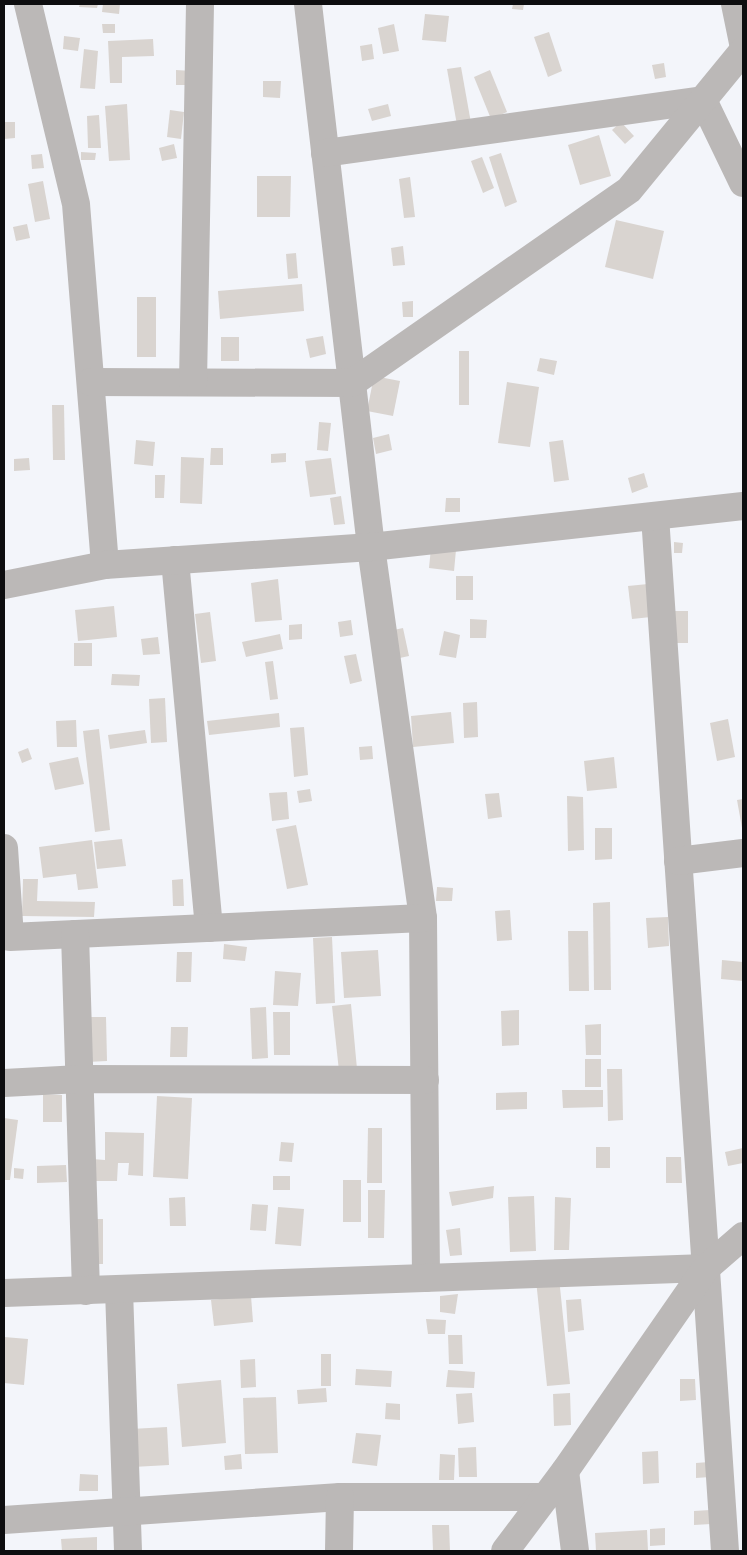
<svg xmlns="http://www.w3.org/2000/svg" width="747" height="1555" viewBox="0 0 747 1555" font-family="'Open Sans',sans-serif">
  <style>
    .building { fill: #d9d4d0 }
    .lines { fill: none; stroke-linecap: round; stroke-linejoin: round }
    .street { stroke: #bbb8b7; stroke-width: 28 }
  </style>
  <rect width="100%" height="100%" fill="#f3f5fa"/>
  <g class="building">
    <path d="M80,4H98L97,8L79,7Z"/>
    <path d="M103,4H120L119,14L102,12Z"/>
    <path d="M513,4H524L523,10L512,9Z"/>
    <path d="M425,14L449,16L446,42L422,40Z"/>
    <path d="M102,24H115V33H103Z"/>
    <path d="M394,24L399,51L383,54L378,28Z"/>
    <path d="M549,32L562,71L548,77L534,37Z"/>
    <path d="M64,36L80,38L78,51L63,49Z"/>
    <path d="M153,39L154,56L122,57V83H110L108,41Z"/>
    <path d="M372,44L374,59L362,61L360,46Z"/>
    <path d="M84,49L98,51L95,89L80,88Z"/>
    <path d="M664,63L666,77L655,79L652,65Z"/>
    <path d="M461,67L471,123L457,125L447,69Z"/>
    <path d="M176,70L192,71L191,85H176Z"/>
    <path d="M490,70L507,112L491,119L474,77Z"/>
    <path d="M263,81H281L280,98L263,97Z"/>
    <path d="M127,104L130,160L109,161L105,106Z"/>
    <path d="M388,104L391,116L372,121L368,109Z"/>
    <path d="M170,110L184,112L181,139L167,137Z"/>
    <path d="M99,115L101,148H88L87,116Z"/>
    <path d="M4,122H15V138L4,139Z"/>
    <path d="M621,122L634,136L625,144L612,130Z"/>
    <path d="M599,135L611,176L580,185L568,145Z"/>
    <path d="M174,144L177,158L162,161L159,148Z"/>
    <path d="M81,152L96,153L95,160H81Z"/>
    <path d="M501,153L517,202L505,207L489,157Z"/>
    <path d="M42,154L44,168L32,169L31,155Z"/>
    <path d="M482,157L494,188L483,193L471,161Z"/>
    <path d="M257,176H291L290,217H257Z"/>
    <path d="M410,177L415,217L404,218L399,179Z"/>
    <path d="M43,181L50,219L35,222L28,184Z"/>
    <path d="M616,220L664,231L653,279L605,267Z"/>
    <path d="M27,224L30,238L16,241L13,227Z"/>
    <path d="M403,246L405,265L393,266L391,248Z"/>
    <path d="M296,253L298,278L288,279L286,254Z"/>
    <path d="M302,284L304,311L220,319L218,291Z"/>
    <rect x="137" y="297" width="19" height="60"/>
    <path d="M413,301V317H403L402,302Z"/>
    <path d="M323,336L326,354L310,358L306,339Z"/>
    <rect x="221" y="337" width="18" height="24"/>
    <rect x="459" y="351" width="10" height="54"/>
    <path d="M540,358L557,361L554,375L537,371Z"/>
    <path d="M374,376L400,381L393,416L367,411Z"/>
    <path d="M507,382L539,387L530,447L498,443Z"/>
    <path d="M52,405H64L65,460H53Z"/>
    <path d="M319,422L331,423L328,451L317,450Z"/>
    <path d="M389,434L392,450L376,454L373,438Z"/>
    <path d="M136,440L155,442L153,466L134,464Z"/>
    <path d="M563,440L569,480L554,482L549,442Z"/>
    <path d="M211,448H223V465H210Z"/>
    <path d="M286,453V462L271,463V454Z"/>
    <path d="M181,457L204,458L202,504L180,503Z"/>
    <path d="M29,458L30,470L14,471V459Z"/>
    <path d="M331,458L336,494L310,497L305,461Z"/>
    <path d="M644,473L648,487L632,493L628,478Z"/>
    <path d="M155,475H165L164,498H155Z"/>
    <path d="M341,496L345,524L334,525L330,498Z"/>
    <path d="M446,498H460V512H445Z"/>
    <path d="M674,542L683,543L682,553H674Z"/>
    <path d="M431,548L456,550L454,571L429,568Z"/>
    <rect x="456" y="576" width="17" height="24"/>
    <path d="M278,579L282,620L255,622L251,583Z"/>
    <path d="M648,584L651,617L632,619L628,586Z"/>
    <path d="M114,606L117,637L78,641L75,610Z"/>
    <path d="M673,611H688V643H672Z"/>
    <path d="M210,612L216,661L201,663L195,614Z"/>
    <path d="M470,619L487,620L486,638H470Z"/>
    <path d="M351,620L353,635L340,637L338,622Z"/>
    <path d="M302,624V639L289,640V625Z"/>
    <path d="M403,628L409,656L395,659L389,631Z"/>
    <path d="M444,631L460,635L456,658L439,655Z"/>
    <path d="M280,634L283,649L246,657L242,642Z"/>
    <path d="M158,637L160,654L143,655L141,639Z"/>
    <rect x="74" y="643" width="18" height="23"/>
    <path d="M356,654L362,681L350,684L344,656Z"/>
    <path d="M273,661L278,699L270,700L265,662Z"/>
    <path d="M112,674L140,675L139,686L111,685Z"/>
    <path d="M165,698L167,742L151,743L149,699Z"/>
    <path d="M477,702L478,737L464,738L463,703Z"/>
    <path d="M451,712L454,743L413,747L411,716Z"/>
    <path d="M279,713L280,727L209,735L207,721Z"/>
    <path d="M728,719L735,757L717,761L710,723Z"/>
    <path d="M76,720L77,747H57L56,721Z"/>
    <path d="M304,727L308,775L294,777L290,728Z"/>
    <path d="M99,729L110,830L95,832L83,731Z"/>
    <path d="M145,730L147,743L110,749L108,735Z"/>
    <path d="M372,746L373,759L360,760L359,747Z"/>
    <path d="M28,748L32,759L22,763L18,752Z"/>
    <path d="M78,757L84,784L55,790L49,763Z"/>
    <path d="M614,757L617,788L587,791L584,761Z"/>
    <path d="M310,789L312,801L299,803L297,791Z"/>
    <path d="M287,792L289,819L272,821L269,793Z"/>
    <path d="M499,793L502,817L488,819L485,794Z"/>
    <path d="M567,796L583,797L584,850L568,851Z"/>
    <path d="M743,799V828H742L737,800Z"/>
    <path d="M296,825L308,885L287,889L276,829Z"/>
    <path d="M595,828H612V859L595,860Z"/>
    <path d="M122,839L126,866L97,869L94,842Z"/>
    <path d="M92,840L98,888L78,890L76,874L43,878L39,847Z"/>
    <path d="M23,879H38L37,901L95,902L94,917L22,916Z"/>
    <path d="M183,879L184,906H173L172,880Z"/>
    <path d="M437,887L453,888L452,901H436Z"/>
    <path d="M610,902L611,990H594L593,903Z"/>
    <path d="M510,910L512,940L497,941L495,911Z"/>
    <path d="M668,917L669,946L648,948L646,918Z"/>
    <path d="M568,931H588L589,991H569Z"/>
    <path d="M332,937L335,1003L316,1004L313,938Z"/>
    <path d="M224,944L247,947L245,961L223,959Z"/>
    <path d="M378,950L381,996L344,998L341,952Z"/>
    <path d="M177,952H192L191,982H176Z"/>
    <path d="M722,960L743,962V981L721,979Z"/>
    <path d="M275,971L301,973L298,1006L273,1005Z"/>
    <path d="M351,1004L357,1069L339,1071L332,1006Z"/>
    <path d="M266,1007L268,1058L252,1059L250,1008Z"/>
    <path d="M519,1010V1045L502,1046L501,1011Z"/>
    <path d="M273,1012H290V1055H274Z"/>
    <path d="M85,1017H106L107,1061L87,1062Z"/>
    <path d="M601,1024V1055H586L585,1025Z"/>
    <path d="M171,1027H188L187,1057H170Z"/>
    <rect x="585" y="1059" width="16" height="28"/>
    <path d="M607,1069H622L623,1120L608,1121Z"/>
    <path d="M562,1090H603V1107L563,1108Z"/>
    <path d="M527,1092V1109L496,1110V1093Z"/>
    <path d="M43,1094L62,1095V1122H43Z"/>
    <path d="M157,1096L192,1098L188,1179L153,1177Z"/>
    <path d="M4,1118L18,1120L10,1180H4Z"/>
    <path d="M368,1128H382V1183H367Z"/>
    <path d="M105,1132L144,1133L143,1176L128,1175L129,1163H118L117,1181H91L92,1159L105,1160Z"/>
    <path d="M281,1142L294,1143L292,1162L279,1161Z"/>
    <rect x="596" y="1147" width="14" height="21"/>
    <path d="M743,1148V1163L728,1166L725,1152Z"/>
    <path d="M666,1157H681L682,1183H666Z"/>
    <path d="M66,1165L67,1182L37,1183V1166Z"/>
    <path d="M14,1168L24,1169L23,1179L14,1178Z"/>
    <rect x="273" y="1176" width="17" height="14"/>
    <rect x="343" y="1180" width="18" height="42"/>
    <path d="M494,1186L493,1198L452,1206L449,1192Z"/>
    <path d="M368,1190H385L384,1238H368Z"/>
    <path d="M534,1196L536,1251L510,1252L508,1197Z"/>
    <path d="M185,1197L186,1226H170L169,1198Z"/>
    <path d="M555,1197L571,1198L569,1250H554Z"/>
    <path d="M252,1204L268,1205L266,1231L250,1230Z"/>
    <path d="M278,1207L304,1209L301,1246L275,1244Z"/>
    <rect x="89" y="1219" width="14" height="45"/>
    <path d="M460,1228L462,1255L450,1256L446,1230Z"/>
    <path d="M559,1278L570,1384L547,1386L536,1280Z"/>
    <path d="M458,1294L455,1314L440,1312V1296Z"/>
    <path d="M251,1296L253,1322L214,1326L211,1300Z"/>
    <path d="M581,1299L584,1330L568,1332L566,1300Z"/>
    <path d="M426,1319L446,1320L445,1334H428Z"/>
    <path d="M448,1335H462L463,1364H449Z"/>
    <path d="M4,1337L28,1339L24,1385L4,1383Z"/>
    <rect x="321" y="1354" width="10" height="32"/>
    <path d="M255,1359L256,1387L241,1388L240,1360Z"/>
    <path d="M356,1369L392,1371L391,1387L355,1385Z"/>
    <path d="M448,1370L475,1372L474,1388L446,1387Z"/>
    <path d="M680,1379H695L696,1400L680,1401Z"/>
    <path d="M221,1380L226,1443L182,1447L177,1384Z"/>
    <path d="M326,1388L327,1402L298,1404L297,1390Z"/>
    <path d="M472,1393L474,1422L458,1424L456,1394Z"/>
    <path d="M570,1393L571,1425L554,1426L553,1394Z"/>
    <path d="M276,1397L278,1453L245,1454L243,1398Z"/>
    <path d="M386,1403L400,1404V1420L385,1419Z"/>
    <path d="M167,1427L169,1465L133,1467L131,1429Z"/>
    <path d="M356,1433L381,1435L377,1466L352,1463Z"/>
    <path d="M476,1447L477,1477H459L458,1448Z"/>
    <path d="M658,1451L659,1483L643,1484L642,1452Z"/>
    <path d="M241,1454L242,1469L225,1470L224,1456Z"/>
    <path d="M440,1454L455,1455L454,1480H439Z"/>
    <path d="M709,1462L710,1477L696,1478V1463Z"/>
    <path d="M80,1474L98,1475V1491H79Z"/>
    <path d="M710,1510L711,1524L694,1525V1511Z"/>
    <path d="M432,1525H449L450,1551H433Z"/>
    <path d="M665,1528V1545L650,1546V1529Z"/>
    <path d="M647,1530L648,1551H596L595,1533Z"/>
    <path d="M97,1537V1551H62L61,1539Z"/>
  </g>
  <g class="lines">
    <g class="street">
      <path d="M28,4L76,204L105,565"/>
      <path d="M308,4L371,547L423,918L426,1278"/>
      <path d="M735,4L743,43"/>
      <path d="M325,153L703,100L743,183"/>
      <path d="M91,382L352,383L629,190L743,51"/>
      <path d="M193,382L200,4"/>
      <path d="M655,516L725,1551"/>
      <path d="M175,560L209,928"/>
      <path d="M4,585L105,565L371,547L743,506"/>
      <path d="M4,848L10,937L423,918"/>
      <path d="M678,861L743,853"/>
      <path d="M75,934L86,1291"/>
      <path d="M4,1083L80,1079L425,1080"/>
      <path d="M119,1290L128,1551"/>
      <path d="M4,1293L706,1268"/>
      <path d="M565,1471L575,1551"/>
      <path d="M4,1520L340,1497H546"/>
      <path d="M339,1551L340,1497"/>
      <path d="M505,1551L565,1471L706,1268L743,1236"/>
    </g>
  </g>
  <rect width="747" height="1555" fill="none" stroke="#0d0d0f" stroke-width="10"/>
</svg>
